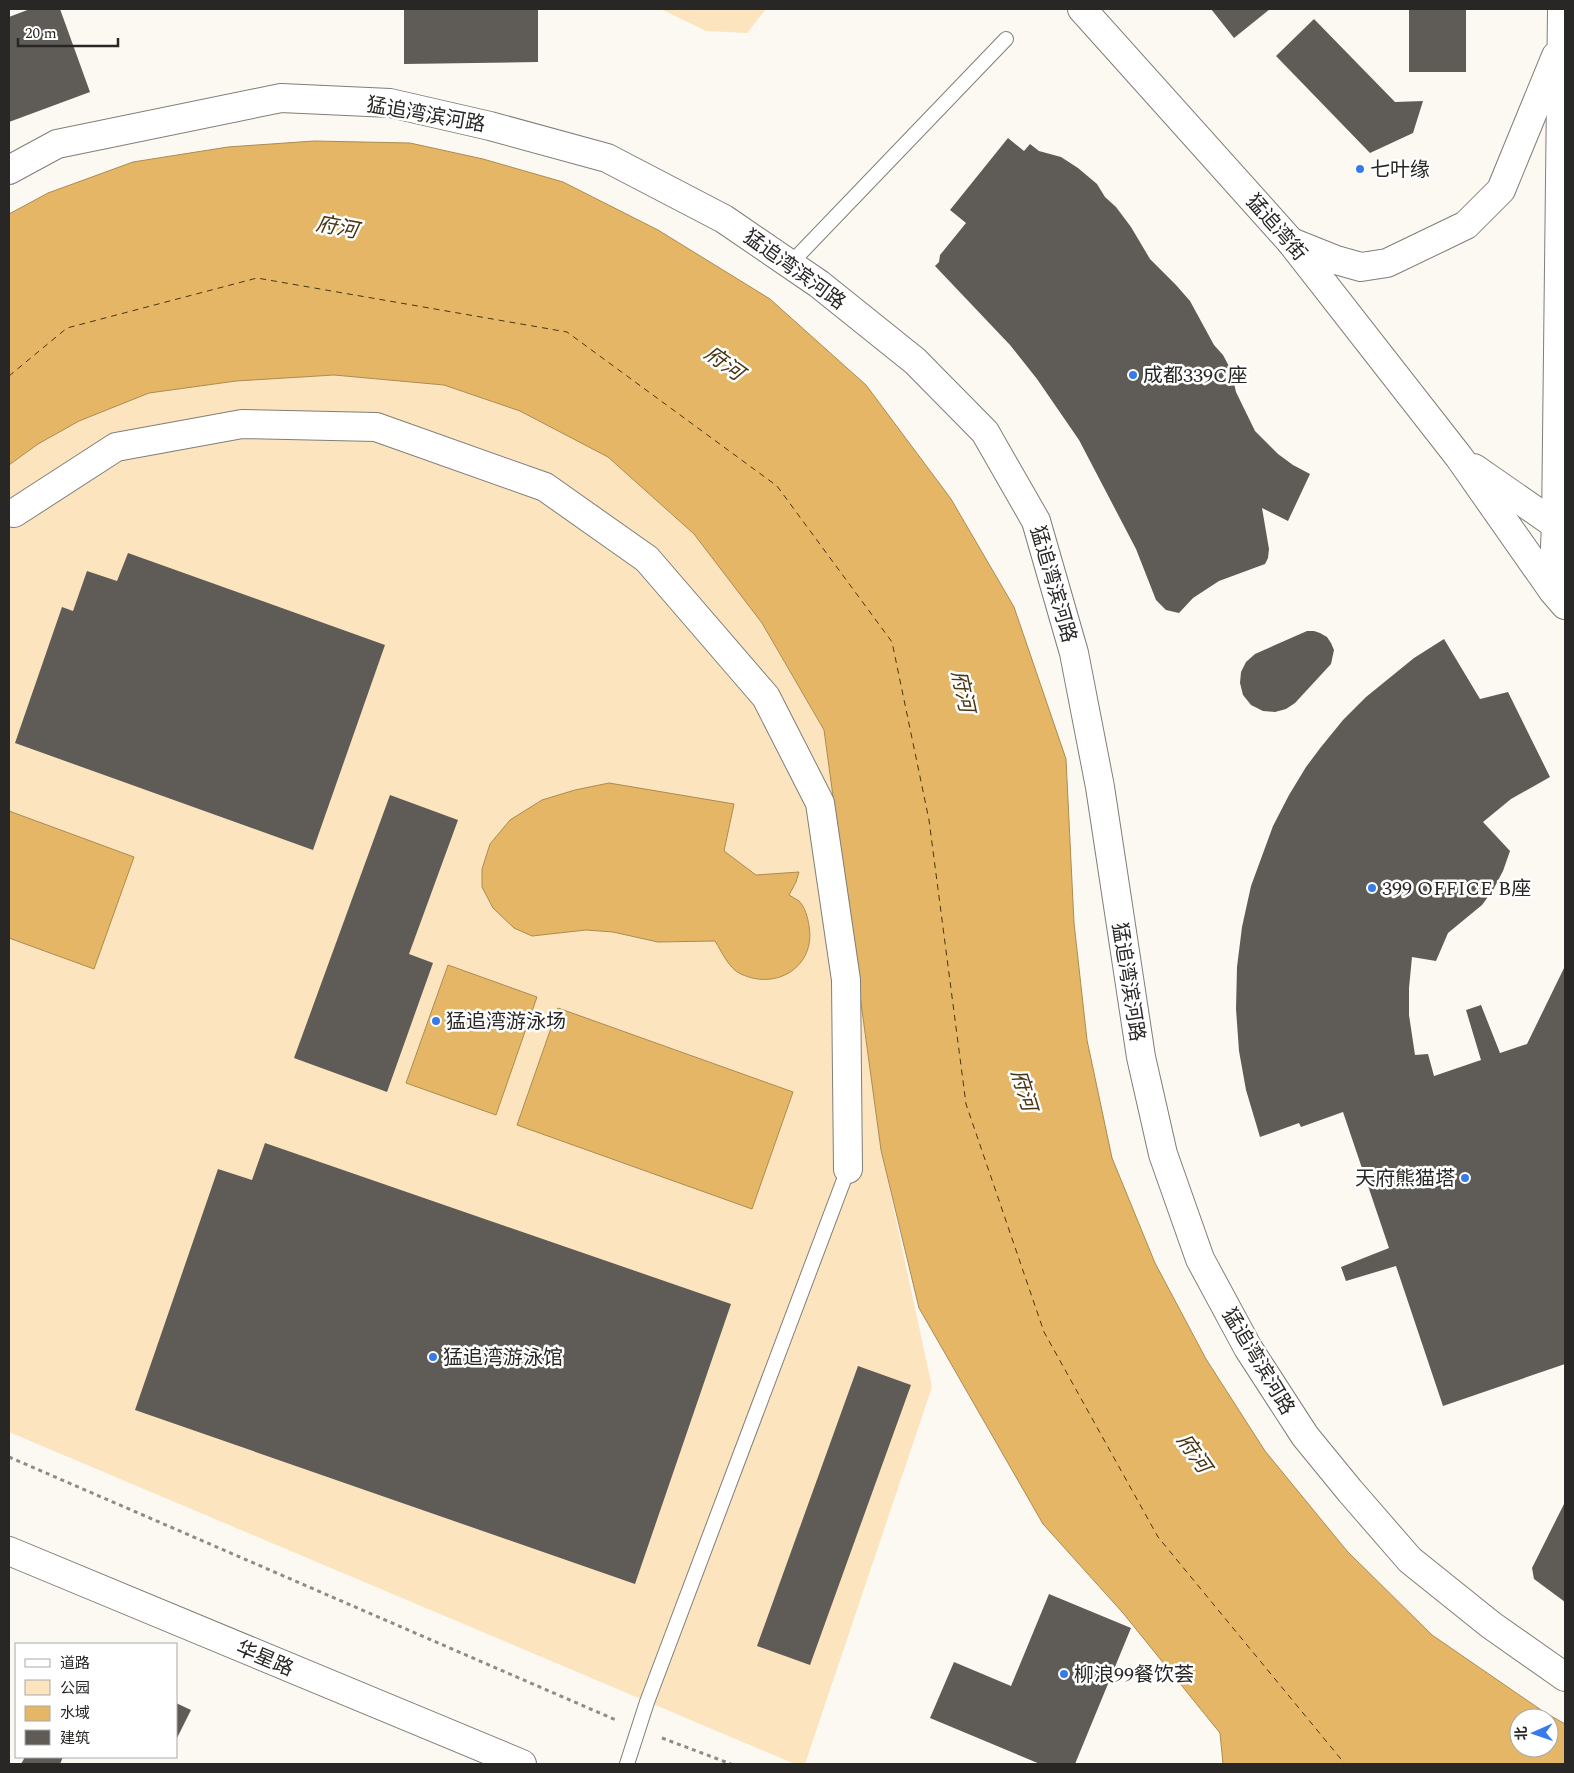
<svg xmlns="http://www.w3.org/2000/svg" width="1574" height="1773" viewBox="0 0 1574 1773" font-family="Spectral,'Noto Sans SC',serif">
  <style>
    .green { fill: #fce4bf }
    .water { fill: #e5b665; stroke: #ac8b52; fill-rule: evenodd }
    .lines { fill: none; stroke-linecap: round; stroke-linejoin: round }
    .ferry { stroke: #493512; stroke-width: 1; stroke-dasharray: 6 5; stroke-linecap: butt }
    .building { fill: #5f5c57 }
    .lane-casing { stroke: #817e78; stroke-width: 16 }
    .street-casing { stroke: #817e78; stroke-width: 30 }
    .secondary-casing { stroke: #817e78; stroke-width: 30 }
    .primary-casing { stroke: #817e78; stroke-width: 30 }
    .path { stroke: #8e8c88; stroke-width: 3; stroke-dasharray: 4 4; stroke-linecap: butt }
    .lane { stroke: #fff; stroke-width: 14 }
    .street { stroke: #fff; stroke-width: 28 }
    .secondary { stroke: #fff; stroke-width: 28 }
    .primary { stroke: #fff; stroke-width: 28 }
    .poi-dot { fill: #367be9; stroke: #fff; stroke-width: 2 }
    .labels { text-anchor: middle; stroke-width: 5; stroke-linejoin: round; paint-order: stroke }
    .street-label { font-size: 20px; fill: #282725; stroke: #fff }
    .poi-label { font-size: 20px; fill: #282725; stroke: #fff; text-anchor: start }
    .water-label { font-size: 21px; font-style: italic; fill: #493512; stroke: #fff }
  </style>
  <rect width="100%" height="100%" fill="#fcf8f2"/>
  <g class="green">
    <path d="M661,9H766L747,33L706,31Z"/>
    <path d="M334,375L444,385L520,411L608,457L694,534L762,623L824,731L881,1150L932,1387L805,1764H795L9,1432V465L38,444L79,421L149,393L236,381Z"/>
  </g>
  <g class="water">
    <path d="M314,141L410,143L483,159L563,182L658,230L770,299L866,385L951,499L1014,607L1066,759L1074,923L1087,1040L1112,1158L1155,1263L1206,1359L1265,1451L1347,1551L1432,1635L1544,1712L1565,1724V1764H1223L1220,1733L1123,1613L1043,1524L919,1308L881,1150L824,730L762,623L694,534L608,457L520,411L444,385L334,375L236,381L149,393L79,421L38,444L9,465V214L48,193L133,162L228,147ZM1519,1718H1549V1748H1519Z"/>
    <path d="M609,783L734,804L724,851L756,875L799,872L796,882L789,895C792,897 796,899 799,901C805,907 808,918 809,926C816,966 777,991 741,974C729,969 722,952 715,941L658,942L613,932L586,930L532,936L514,928L493,908L482,887V869L490,844L510,820L542,800L575,790Z"/>
    <path d="M9,811L134,857L94,969L9,938Z"/>
    <path d="M448,965L537,997L496,1115L406,1083Z"/>
    <path d="M558,1008L793,1092L752,1209L517,1125Z"/>
  </g>
  <g class="lines">
    <path class="ferry" d="M9,376L67,328L257,278L567,332L777,486L892,642L929,820L966,1104L1044,1332L1158,1537L1345,1764"/>
  </g>
  <g class="building">
    <path d="M30,9H60L90,92L9,122V17Z"/>
    <path d="M404,9H538V62L404,64Z"/>
    <path d="M1211,9H1270L1234,38Z"/>
    <rect x="1409" y="9" width="57" height="63"/>
    <path d="M1314,19L1395,102L1423,101L1413,133L1370,153L1276,56Z"/>
    <path d="M1008,138L1024,151L1030,144L1039,151L1061,157L1078,168L1097,184L1105,197L1116,207L1131,227L1150,259L1176,285L1190,301L1214,345L1223,355L1231,370L1236,392L1255,431L1278,454L1293,465L1310,474L1288,521L1262,508L1269,549L1268,558L1265,564L1219,581L1193,598L1179,613L1166,610L1156,600L1136,549L1079,440L1037,379L1010,345L935,266L939,262L940,255L966,223L950,210Z"/>
    <path d="M128,553L385,645L313,850L15,743L62,607L73,611L87,571L117,581Z"/>
    <path d="M1307,631H1314L1320,633L1327,637L1331,643L1334,650L1331,664L1295,703L1286,709L1275,712L1263,711L1251,705L1243,695L1240,683L1241,672L1246,662L1255,654Z"/>
    <path d="M1444,639L1480,699L1508,692L1550,777L1511,799L1483,822L1510,851L1503,871L1493,890L1482,905L1448,933L1436,961L1412,957L1409,988V1015L1415,1055L1428,1054L1434,1076L1481,1060L1466,1010L1481,1005L1500,1053L1527,1044L1565,966V1364L1443,1406L1396,1266L1346,1281L1341,1267L1389,1248L1343,1112L1301,1127L1299,1123L1260,1137L1246,1090L1239,1051L1236,1009L1237,967L1242,927L1251,886L1273,826L1289,795L1306,767L1321,747L1343,720L1366,697L1414,658Z"/>
    <path d="M390,795L458,820L409,954L433,963L387,1092L294,1058Z"/>
    <path d="M265,1143L731,1304L635,1584L135,1410L218,1169L252,1180Z"/>
    <path d="M858,1366L911,1385L810,1665L757,1646Z"/>
    <path d="M1565,1502V1602L1534,1579L1532,1568Z"/>
    <path d="M1049,1594L1131,1628L1075,1764H1040L930,1718L954,1662L1011,1686Z"/>
    <path d="M176,1703L191,1710L176,1740Z"/>
    <path d="M25,1757H63L60,1764H21Z"/>
  </g>
  <g class="lines">
    <g class="lane-casing">
      <g id="lane">
        <path d="M790,264L1006,39"/>
        <path d="M627,1764L647,1702L848,1169"/>
      </g>
    </g>
    <g class="street-casing">
      <g id="street">
        <path d="M9,170L57,144L281,98L390,103L490,126L607,158L724,219L819,284L915,361L985,432L1036,521L1074,653L1100,787L1141,1057L1163,1154L1200,1259L1248,1348L1305,1436L1350,1491L1410,1560L1491,1625L1565,1677"/>
        <path d="M14,513L116,447L242,424L376,427L545,487L647,559L766,697L820,803L846,980L848,1169"/>
      </g>
    </g>
    <g class="secondary-casing">
      <g id="secondary">
        <path d="M1082,9L1291,242L1459,457L1553,591L1564,583"/>
        <path d="M1474,468L1556,525L1565,534"/>
        <path d="M9,1551L522,1764"/>
      </g>
    </g>
    <g class="primary-casing">
      <g id="primary">
        <path d="M1562,9L1556,525L1553,591L1565,605"/>
        <path d="M1291,242L1336,260L1361,267L1387,263L1466,225L1501,190L1556,56"/>
      </g>
    </g>
    <g class="path">
      <path d="M9,1457L616,1720"/>
      <path d="M662,1738L731,1764"/>
    </g>
    <use href="#lane" class="lane"/>
    <use href="#street" class="street"/>
    <use href="#secondary" class="secondary"/>
    <use href="#primary" class="primary"/>
  </g>
  <g class="poi-dot">
    <circle cx="1360" cy="169" r="5"/>
    <circle cx="1133" cy="375" r="5"/>
    <circle cx="1372" cy="888" r="5"/>
    <circle cx="436" cy="1021" r="5"/>
    <circle cx="1465" cy="1178" r="5"/>
    <circle cx="433" cy="1357" r="5"/>
    <circle cx="1064" cy="1674" r="5"/>
  </g>
  <g class="labels">
    <g class="street-label">
      <text transform="translate(426 114) rotate(10)" y="7">猛追湾滨河路</text>
      <text transform="translate(1277 227) rotate(49)" y="7">猛追湾街</text>
      <text transform="translate(795 269) rotate(36)" y="7">猛追湾滨河路</text>
      <text transform="translate(1054 584) rotate(74)" y="7">猛追湾滨河路</text>
      <text transform="translate(1129 982) rotate(81)" y="7">猛追湾滨河路</text>
      <text transform="translate(1259 1361) rotate(59)" y="7">猛追湾滨河路</text>
      <text transform="translate(265 1658) rotate(23)" y="7">华星路</text>
    </g>
    <g class="poi-label">
      <text x="1370" y="176">七叶缘</text>
      <text x="1143" y="382">成都339C座</text>
      <text x="1382" y="895">399 OFFICE B座</text>
      <text x="446" y="1028">猛追湾游泳场</text>
      <text x="1455" y="1185" text-anchor="end">天府熊猫塔</text>
      <text x="443" y="1364">猛追湾游泳馆</text>
      <text x="1074" y="1681">柳浪99餐饮荟</text>
    </g>
    <g class="water-label">
      <text transform="translate(337 227) rotate(11)" y="7">府河</text>
      <text transform="translate(724 363) rotate(36)" y="7">府河</text>
      <text transform="translate(963 691) rotate(78)" y="7">府河</text>
      <text transform="translate(1024 1090) rotate(73)" y="7">府河</text>
      <text transform="translate(1194 1453) rotate(55)" y="7">府河</text>
    </g>
  </g>
  <rect width="1574" height="1773" fill="none" stroke="#282725" stroke-width="20"/>
  <rect x="15" y="1643" width="162" height="115" fill="#ffffff" stroke="#a9a9a8"/>
  <rect x="25" y="1659" width="25" height="8" fill="#ffffff" stroke="#a9a9a8"/>
  <text x="60" y="1668" font-size="15" fill="#282725">道路</text>
  <rect x="25" y="1680" width="25" height="15" fill="#fce4bf" stroke="#a9a9a8"/>
  <text x="60" y="1693" font-size="15" fill="#282725">公园</text>
  <rect x="25" y="1706" width="25" height="15" fill="#e5b665" stroke="#a9a9a8"/>
  <text x="60" y="1718" font-size="15" fill="#282725">水域</text>
  <rect x="25" y="1730" width="25" height="15" fill="#5f5c57" stroke="#a9a9a8"/>
  <text x="60" y="1743" font-size="15" fill="#282725">建筑</text>
  <g transform="translate(1534 1733) rotate(268)"><circle r="24" fill="#ffffff" stroke="#a9a9a8"/>
  <path d="M0-4L9 19L0 12L-9 19Z" fill="#367be9"/>
  <text y="-8" font-size="14" font-weight="bold" text-anchor="middle" fill="#282725">北</text>
  </g>
  <path d="M18 38v8h100v-8" fill="none" stroke="#282725" stroke-width="2.5"/>
  <text x="25" y="38" font-size="15" fill="#282725" stroke="#ffffff" stroke-width="4" paint-order="stroke">20 m</text>
</svg>
